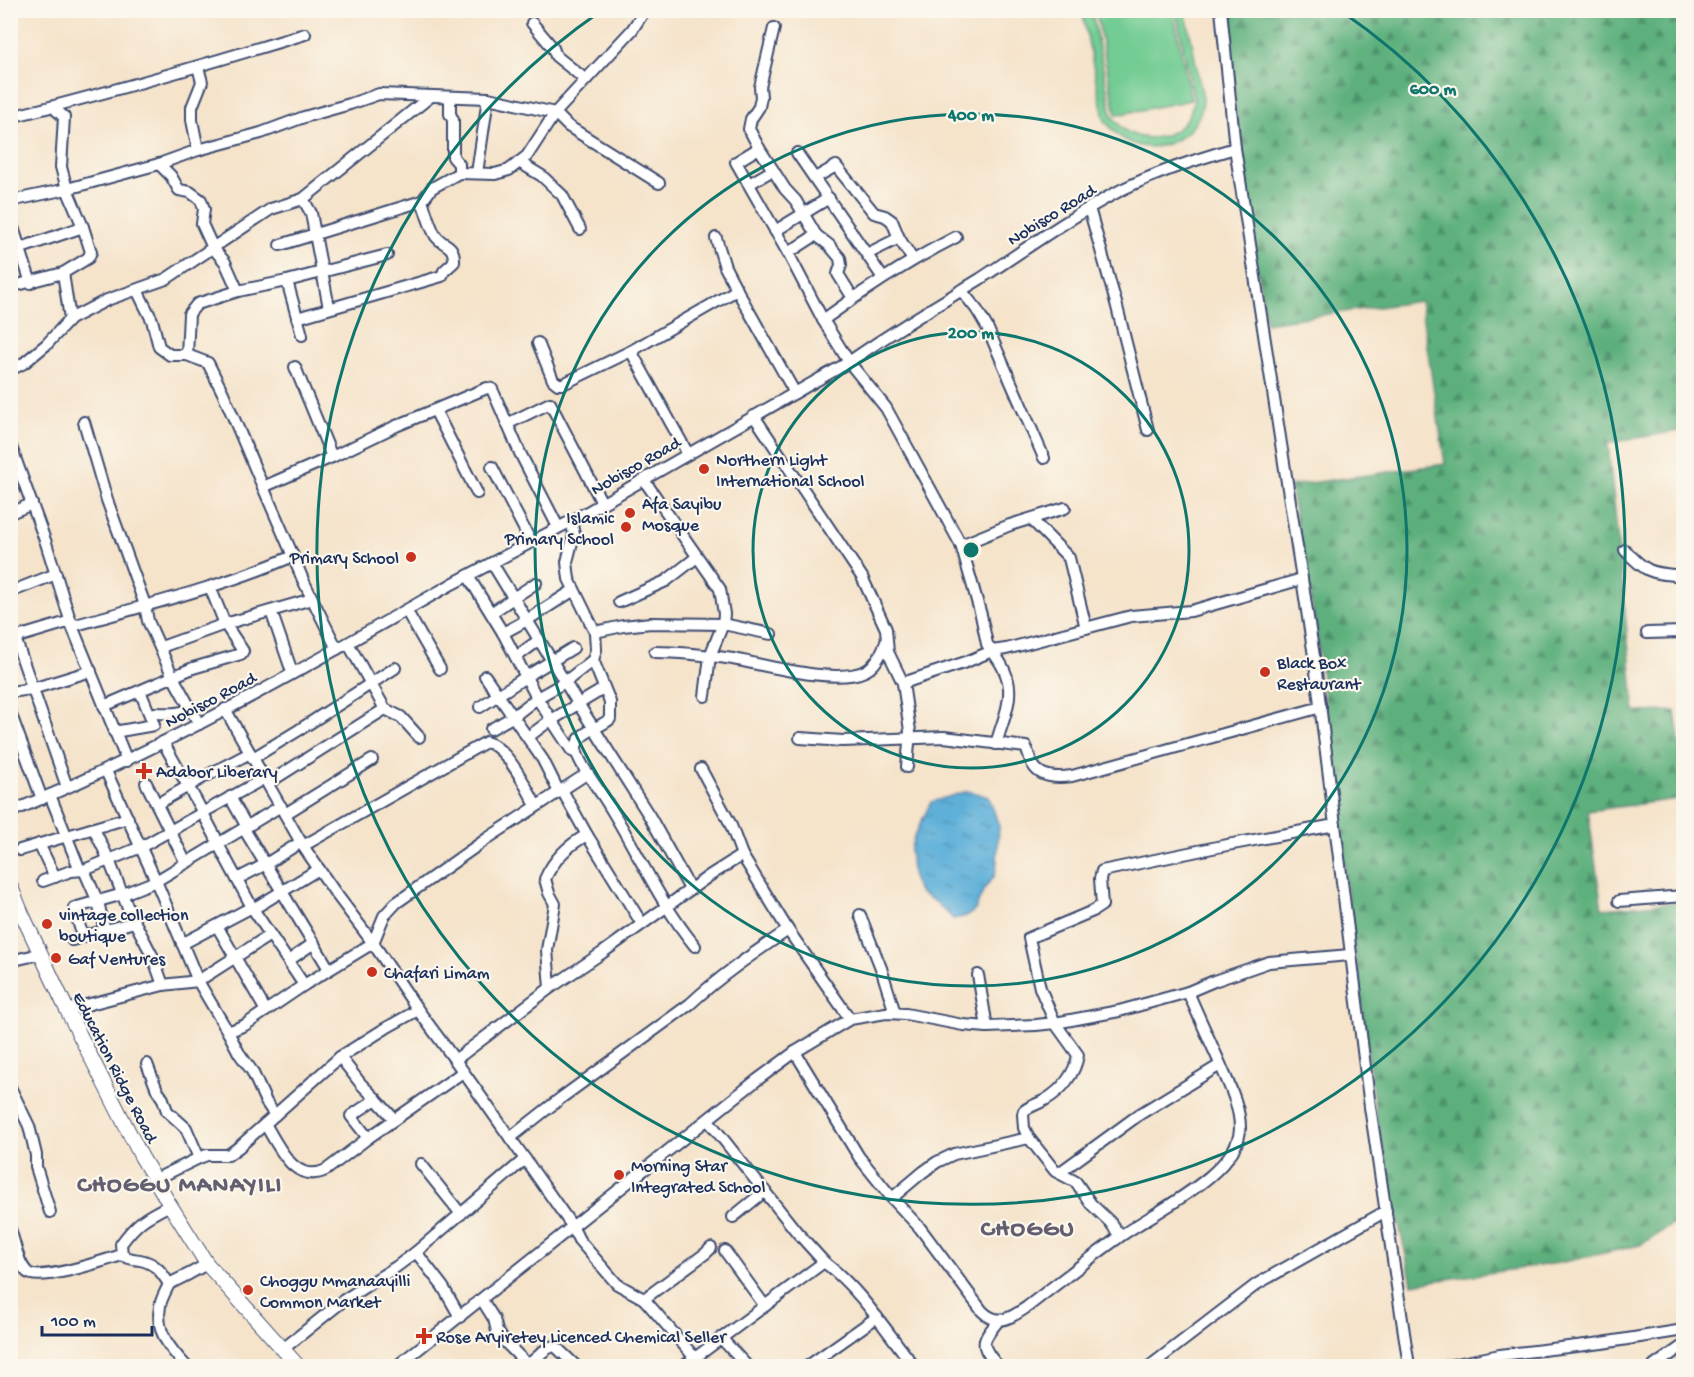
<svg xmlns="http://www.w3.org/2000/svg" width="1694" height="1377" viewBox="0 0 1694 1377" font-family="'Gochi Hand',sans-serif">
  <style>
    .forest { fill: url(#forest-firs); stroke: #3c706e; stroke-width: 1.5 }
    .pitch { fill: #72cc93; stroke: #467e78; stroke-width: 1.5 }
    .water { fill: url(#water-ripples); stroke: #3c709c; stroke-width: 1.5 }
    .lines { fill: none; stroke-linecap: round; stroke-linejoin: round }
    .minor-casing { stroke: #3c4a6e; stroke-width: 14 }
    .major-casing { stroke: #3c4a6e; stroke-width: 16 }
    .minor { stroke: #fff; stroke-width: 10 }
    .major { stroke: #fff; stroke-width: 14 }
    .ring { fill: none; stroke: #0f766e; stroke-width: 3 }
    .poi-dot { fill: #c8321e; stroke: #fbf7ec; stroke-width: 2 }
    .labels { text-anchor: middle; stroke-width: 4.5; stroke-linejoin: round; paint-order: stroke }
    .street-label { font-size: 18px; fill: #1b2f5e; stroke: #fbf7ec }
    .poi-label { font-size: 18px; fill: #1b2f5e; stroke: #fbf7ec; text-anchor: start }
    .district-label { font-size: 24px; font-weight: bold; letter-spacing: 1.5px; fill: #645f70; stroke: #fbf7ec }
    .centre { fill: #0f766e; stroke: #fbf7ec; stroke-width: 3 }
    .ring-label { font-size: 18px; text-anchor: middle; font-weight: bold; fill: #0f766e; stroke: #fbf7ec; stroke-width: 4.5; stroke-linejoin: round; paint-order: stroke }
  </style>
  <defs>
    <pattern id="forest-firs" width="22" height="20" patternUnits="userSpaceOnUse" patternTransform="scale(1.5)"><rect width="22" height="20" fill="#5db07d"/><path d="M5 1l3.5 6h-7zM16 11l3.5 6h-7z" fill="#4c906a"/></pattern>
    <pattern id="water-ripples" width="26" height="14" patternUnits="userSpaceOnUse" patternTransform="scale(1.5)"><rect width="26" height="14" fill="#5eb0d9"/><path d="M2 4q2-2 4 0t4 0M15 11q2-2 4 0t4 0" fill="none" stroke="#4d90b3"/></pattern>
  </defs>
  <rect width="100%" height="100%" fill="#fbf7ec"/>
  <filter id="ink" filterUnits="userSpaceOnUse"><feTurbulence type="fractalNoise" baseFrequency=".0167" numOctaves="2"/><feDisplacementMap in="SourceGraphic" scale="12" xChannelSelector="R" yChannelSelector="G"/><feConvolveMatrix kernelMatrix="1 2 1 2 8 2 1 2 1" color-interpolation-filters="sRGB"/></filter>
  <filter id="wash" filterUnits="userSpaceOnUse"><feTurbulence type="fractalNoise" baseFrequency=".008" numOctaves="4" result="noise"/><feDisplacementMap in="SourceGraphic" scale="24" xChannelSelector="R" yChannelSelector="G"/><feGaussianBlur stdDeviation="1.35" result="paint"/><feColorMatrix in="noise" values="0 0 0 0 0 0 0 0 0 0 0 0 0 0 0 0 0 1.4 0 .05"/><feComposite in="paint" operator="in"/></filter>
  <g filter="url(#wash)">
    <rect width="100%" height="100%" fill="#f5e3ca"/>
    <path class="forest" d="M1229,11H1683V430L1608,443L1635,712L1675,711L1683,766V798L1588,811L1602,909L1681,902L1683,904V1218L1640,1245L1559,1263L1412,1284L1376,1118L1345,874L1316,626L1290,486L1445,464L1420,301L1266,323L1239,155Z"/>
    <g class="pitch">
      <path d="M1082,11H1092L1112,116C1115,119 1118,124 1121,127C1142,146 1178,139 1190,113C1192,109 1192,104 1194,100L1176,11H1185C1190,32 1194,53 1198,74C1199,82 1203,93 1203,101C1200,136 1157,158 1127,141C1117,136 1111,128 1104,119Z"/>
      <path d="M1096,11H1173L1191,100L1116,115Z"/>
    </g>
    <path class="water" d="M968,791L989,797L999,826L997,862L995,875L984,889L975,910L967,916L953,919L936,902L920,893L913,880L910,850L914,837L931,802Z"/>
  </g>
  <g filter="url(#ink)">
    <g class="lines">
      <g class="minor-casing">
        <g id="minor">
          <path d="M1221,10L1235,148L1314,656L1370,1107L1409,1366"/>
          <path d="M532,23L553,48L556,56L586,80"/>
          <path d="M774,28L760,87L761,97L759,107L751,119L749,129L759,148L736,162L788,253L823,320L849,362L886,408L961,545L981,615L987,644L992,651L1006,649L1131,616L1191,611L1302,579"/>
          <path d="M10,117C110,93 207,64 305,34"/>
          <path d="M759,148L785,189L796,201L816,235L829,245L840,258L841,265L838,274L853,298"/>
          <path d="M198,150L192,120V107L202,82L198,67"/>
          <path d="M797,153L883,278"/>
          <path d="M519,162L542,176L562,195L580,229"/>
          <path d="M159,164L171,176L179,190L190,192L201,200L204,209L202,224L213,248L225,262L238,291L287,281L387,255"/>
          <path d="M459,173L495,174L509,170L527,156L555,113L632,30L645,10"/>
          <path d="M477,173L488,98"/>
          <path d="M815,178L836,166L874,213L885,216L892,221L899,238L913,260"/>
          <path d="M749,184L773,170"/>
          <path d="M303,199L311,213L329,308"/>
          <path d="M10,201L67,189L159,164L198,150L261,133L304,117L350,104L379,94L488,98L555,113L568,126L659,183"/>
          <path d="M1089,208L1116,303L1148,430"/>
          <path d="M10,218L31,283"/>
          <path d="M775,231L829,198"/>
          <path d="M716,238L725,267L737,290L795,393"/>
          <path d="M280,245L422,201"/>
          <path d="M21,248L83,227"/>
          <path d="M788,253L816,235"/>
          <path d="M867,254L899,238"/>
          <path d="M63,273L70,319"/>
          <path d="M287,281L302,335"/>
          <path d="M10,287L63,273L88,258L91,252L83,227L67,189L61,167L64,117L53,107"/>
          <path d="M137,290L152,320L159,347L170,355H187L208,363L223,393L263,487"/>
          <path d="M961,290L977,310L987,327L1044,458"/>
          <path d="M297,318L442,276L444,271L454,262C455,241 440,247 434,233C429,223 426,212 422,201L432,188L459,173V164L453,157V120L450,114V97"/>
          <path d="M823,320C865,289 909,261 956,237"/>
          <path d="M538,343L553,380L558,384H563L631,351L737,290"/>
          <path d="M631,351L688,454"/>
          <path d="M187,355L189,314L197,304L238,291"/>
          <path d="M295,367L332,457"/>
          <path d="M10,370L24,363L47,344L70,319L107,300L166,279L271,209L303,199L431,96"/>
          <path d="M435,410L477,493"/>
          <path d="M754,416L862,577L886,629L888,652L903,683L910,731L907,767"/>
          <path d="M84,422L107,500L145,605L148,621L173,677L199,724"/>
          <path d="M507,424L550,403L602,503"/>
          <path d="M10,444L46,543L72,626L127,761"/>
          <path d="M492,467L531,542"/>
          <path d="M644,480L720,589L724,614L723,624L710,656L705,696"/>
          <path d="M10,513L32,504"/>
          <path d="M1031,519L1069,558L1086,628"/>
          <path d="M571,521L574,534L567,562L569,579L595,632L596,650L593,660L610,702V719C600,728 577,732 576,748C576,759 596,786 603,796C635,845 657,900 695,946"/>
          <path d="M961,545L1010,525L1065,508"/>
          <path d="M1625,550C1647,574 1652,573 1684,576"/>
          <path d="M492,563L579,705L650,817L690,889"/>
          <path d="M468,576L503,633L537,698L572,751L577,753"/>
          <path d="M10,592L56,574"/>
          <path d="M619,602L666,581L697,557"/>
          <path d="M406,610L440,669"/>
          <path d="M271,611L291,669"/>
          <path d="M491,613L536,583"/>
          <path d="M72,626C147,605 222,587 293,556"/>
          <path d="M595,632L623,626L651,623L723,624L771,634"/>
          <path d="M503,633L527,620L574,590"/>
          <path d="M1647,633L1684,632"/>
          <path d="M15,638L67,787"/>
          <path d="M11,639L71,621"/>
          <path d="M348,643L385,709L401,717L419,737"/>
          <path d="M161,647L225,624L312,599"/>
          <path d="M337,649L303,580L293,556L263,487L332,457L396,426L487,388L492,389L520,453L558,527"/>
          <path d="M655,652C681,652 706,655 733,659C765,665 836,685 865,671C876,666 882,652 886,642"/>
          <path d="M516,657L539,640"/>
          <path d="M485,676L543,760L559,792"/>
          <path d="M903,683L966,662L992,651C1021,687 1007,706 996,744"/>
          <path d="M10,692L32,689L91,671"/>
          <path d="M104,706L193,668L241,654L243,651L225,624L210,587"/>
          <path d="M480,707L527,676L573,648"/>
          <path d="M225,709L303,846L334,891L373,943L418,1010L455,1060L525,1159L572,1226L579,1240L617,1284L644,1299L695,1358"/>
          <path d="M10,712L42,799"/>
          <path d="M155,713C167,713 179,715 190,709"/>
          <path d="M491,729L514,716L537,698L565,682L593,660"/>
          <path d="M114,732L154,725L140,691"/>
          <path d="M528,737L548,722L600,691"/>
          <path d="M800,738L843,741L944,737L1026,747C1028,753 1030,760 1033,765C1041,779 1059,778 1072,776L1321,707"/>
          <path d="M163,742L197,802L215,836L218,844L253,909L304,985"/>
          <path d="M253,758L299,730L395,668"/>
          <path d="M701,769L730,823L742,855L788,930L850,1019"/>
          <path d="M106,771L156,881L198,981L228,1032L245,1025L304,985L373,943L384,916L396,903L488,838L588,773"/>
          <path d="M146,783L186,863"/>
          <path d="M268,783L385,709"/>
          <path d="M562,790L587,835L639,919"/>
          <path d="M50,795L80,870"/>
          <path d="M230,797L247,827"/>
          <path d="M157,804L206,776L250,753"/>
          <path d="M10,812C164,749 308,666 452,584C493,562 534,541 575,519C666,467 757,415 849,362C891,332 936,306 980,279C1027,248 1073,215 1123,189C1158,172 1197,159 1235,148"/>
          <path d="M285,814L372,760"/>
          <path d="M94,829L109,860L129,911L153,957L163,985"/>
          <path d="M244,829L329,969"/>
          <path d="M39,844L55,877"/>
          <path d="M303,846L486,742C507,747 527,788 536,806"/>
          <path d="M20,850L128,818"/>
          <path d="M84,870L98,902L105,931"/>
          <path d="M237,879L266,864L301,842"/>
          <path d="M43,881L71,871L84,870L141,847L265,778"/>
          <path d="M1619,901L1684,896"/>
          <path d="M253,909L319,869"/>
          <path d="M860,915L881,968L895,1013"/>
          <path d="M217,926L266,1011"/>
          <path d="M83,937L74,908L123,894L156,881L281,806"/>
          <path d="M72,940L134,922"/>
          <path d="M182,944L252,907"/>
          <path d="M10,961L40,954"/>
          <path d="M288,961L314,943"/>
          <path d="M978,975L987,1027"/>
          <path d="M550,988L547,950L555,904L549,893L545,879C554,859 568,845 587,835"/>
          <path d="M67,1010L163,985L198,981L270,935"/>
          <path d="M228,1032L239,1053L252,1071L266,1102L275,1115"/>
          <path d="M795,1052L859,1157L892,1198L920,1228L982,1311C998,1327 1011,1318 1027,1307C1057,1284 1087,1260 1118,1238C1150,1214 1240,1173 1240,1128C1240,1104 1227,1081 1218,1059C1208,1037 1198,1015 1188,992"/>
          <path d="M340,1057L361,1084L376,1099"/>
          <path d="M455,1060L550,988L602,953L709,876L742,855"/>
          <path d="M147,1064L157,1090L163,1099L167,1111L186,1128L199,1158"/>
          <path d="M10,1087L29,1126L36,1155V1167L50,1212"/>
          <path d="M708,1120L796,1231L824,1262"/>
          <path d="M265,1124C279,1146 294,1185 326,1170L368,1138L463,1072"/>
          <path d="M368,1138L351,1116L376,1099L394,1119"/>
          <path d="M510,1138L561,1098L690,1004C720,976 754,953 788,930"/>
          <path d="M421,1164L461,1214"/>
          <path d="M1059,1173L1140,1114L1220,1065"/>
          <path d="M156,1179L199,1158L207,1155H228L239,1147L340,1057L386,1028L418,1010"/>
          <path d="M892,1198L923,1172L937,1162L954,1154L1029,1138"/>
          <path d="M733,1217L765,1191"/>
          <path d="M10,1229C15,1242 17,1262 27,1272C38,1283 106,1260 122,1255C128,1259 133,1259 140,1260C155,1263 161,1271 169,1284L189,1274L207,1264"/>
          <path d="M1120,1236L1110,1222L1091,1204L1076,1182L1055,1171L1029,1138L1024,1128L1023,1114L1024,1111C1030,1106 1038,1104 1045,1100C1062,1090 1075,1074 1078,1055L1055,1023L1040,988L1029,938L1093,911L1102,905L1100,879L1102,871L1222,846L1335,825"/>
          <path d="M725,1251L765,1306"/>
          <path d="M416,1252L443,1287L460,1317"/>
          <path d="M122,1255L121,1244C137,1222 146,1217 170,1205"/>
          <path d="M169,1284C166,1291 161,1299 160,1306C155,1331 170,1349 186,1366"/>
          <path d="M644,1299L706,1253L711,1248"/>
          <path d="M482,1300L494,1319L497,1331L505,1342L527,1364C538,1360 543,1347 555,1346L576,1366"/>
          <path d="M721,1338L747,1366"/>
          <path d="M283,1349L344,1300L396,1267L416,1252L525,1159"/>
          <path d="M397,1366L757,1080L795,1052L850,1019L886,1013L906,1014L963,1025L987,1027L1036,1025L1055,1023L1119,1011L1188,992L1214,981L1269,962L1350,955"/>
          <path d="M684,1366L824,1262C861,1290 886,1331 914,1366"/>
          <path d="M808,1366L877,1317"/>
          <path d="M998,1366C979,1344 981,1342 999,1320"/>
          <path d="M1150,1366L1257,1284L1386,1211"/>
          <path d="M1447,1366L1500,1355L1602,1343L1684,1330"/>
          <path d="M1654,1366L1684,1345"/>
        </g>
      </g>
      <g class="major-casing">
        <path id="major" d="M10,885L22,914L67,1010L141,1156L170,1205L207,1264L298,1366"/>
      </g>
      <use href="#minor" class="minor"/>
      <use href="#major" class="major"/>
    </g>
  </g>
  <g class="ring">
    <circle cx="971" cy="550" r="218"/>
    <circle cx="971" cy="550" r="436"/>
    <path d="M1341 11A654 654 0 1 1 601 11"/>
  </g>
  <g class="poi-dot">
    <circle cx="704" cy="469" r="6"/>
    <circle cx="630" cy="513" r="6"/>
    <circle cx="626" cy="527" r="6"/>
    <circle cx="411" cy="557" r="6"/>
    <circle cx="1265" cy="672" r="6"/>
    <path d="M141 762h6v6h6v6h-6v6h-6v-6h-6v-6h6z"/>
    <circle cx="47" cy="924" r="6"/>
    <circle cx="56" cy="958" r="6"/>
    <circle cx="372" cy="972" r="6"/>
    <circle cx="619" cy="1175" r="6"/>
    <circle cx="248" cy="1290" r="6"/>
    <path d="M421 1327h6v6h6v6h-6v6h-6v-6h-6v-6h6z"/>
  </g>
  <g class="labels">
    <g class="street-label">
      <text transform="translate(1051 214) rotate(-32)" y="6">Nobisco Road</text>
      <text transform="translate(635 465) rotate(-30)" y="6">Nobisco Road</text>
      <text transform="translate(210 699) rotate(-28)" y="6">Nobisco Road</text>
      <text transform="translate(116 1067) rotate(63)" y="6">Education Ridge Road</text>
    </g>
    <g class="poi-label">
      <text x="716" y="465">Northern Light<tspan x="716" dy="21">International School</tspan></text>
      <text x="642" y="509">Afa Sayibu<tspan x="642" dy="21">Mosque</tspan></text>
      <text x="614" y="523" text-anchor="end">Islamic<tspan x="614" dy="21">Primary School</tspan></text>
      <text x="399" y="563" text-anchor="end">Primary School</text>
      <text x="1277" y="668">Black Box<tspan x="1277" dy="21">Restaurant</tspan></text>
      <text x="156" y="777">Adabor Liberary</text>
      <text x="59" y="920">vintage collection<tspan x="59" dy="21">boutique</tspan></text>
      <text x="68" y="964">Gaf Ventures</text>
      <text x="384" y="978">Chafari Limam</text>
      <text x="631" y="1171">Morning Star<tspan x="631" dy="21">Integrated School</tspan></text>
      <text x="260" y="1286">Choggu Mmanaayilli<tspan x="260" dy="21">Common Market</tspan></text>
      <text x="436" y="1342">Rose Aryiretey Licenced Chemical Seller</text>
    </g>
    <g class="district-label">
      <text x="180" y="1191">CHOGGU MANAYILI</text>
      <text x="1028" y="1235">CHOGGU</text>
    </g>
  </g>
  <circle cx="971" cy="550" r="9" class="centre"/>
  <g class="ring-label">
    <text x="1433" y="94">600 m</text>
    <text x="971" y="120">400 m</text>
    <text x="971" y="338">200 m</text>
  </g>
  <rect width="1694" height="1377" fill="none" stroke="#fbf7ec" stroke-width="36"/>
  <path d="M42 1326v9h110v-9" fill="none" stroke="#1b2f5e" stroke-width="3"/>
  <text x="51" y="1326" font-size="18" fill="#1b2f5e" stroke="#fbf7ec" stroke-width="4.5" paint-order="stroke">100 m</text>
</svg>
